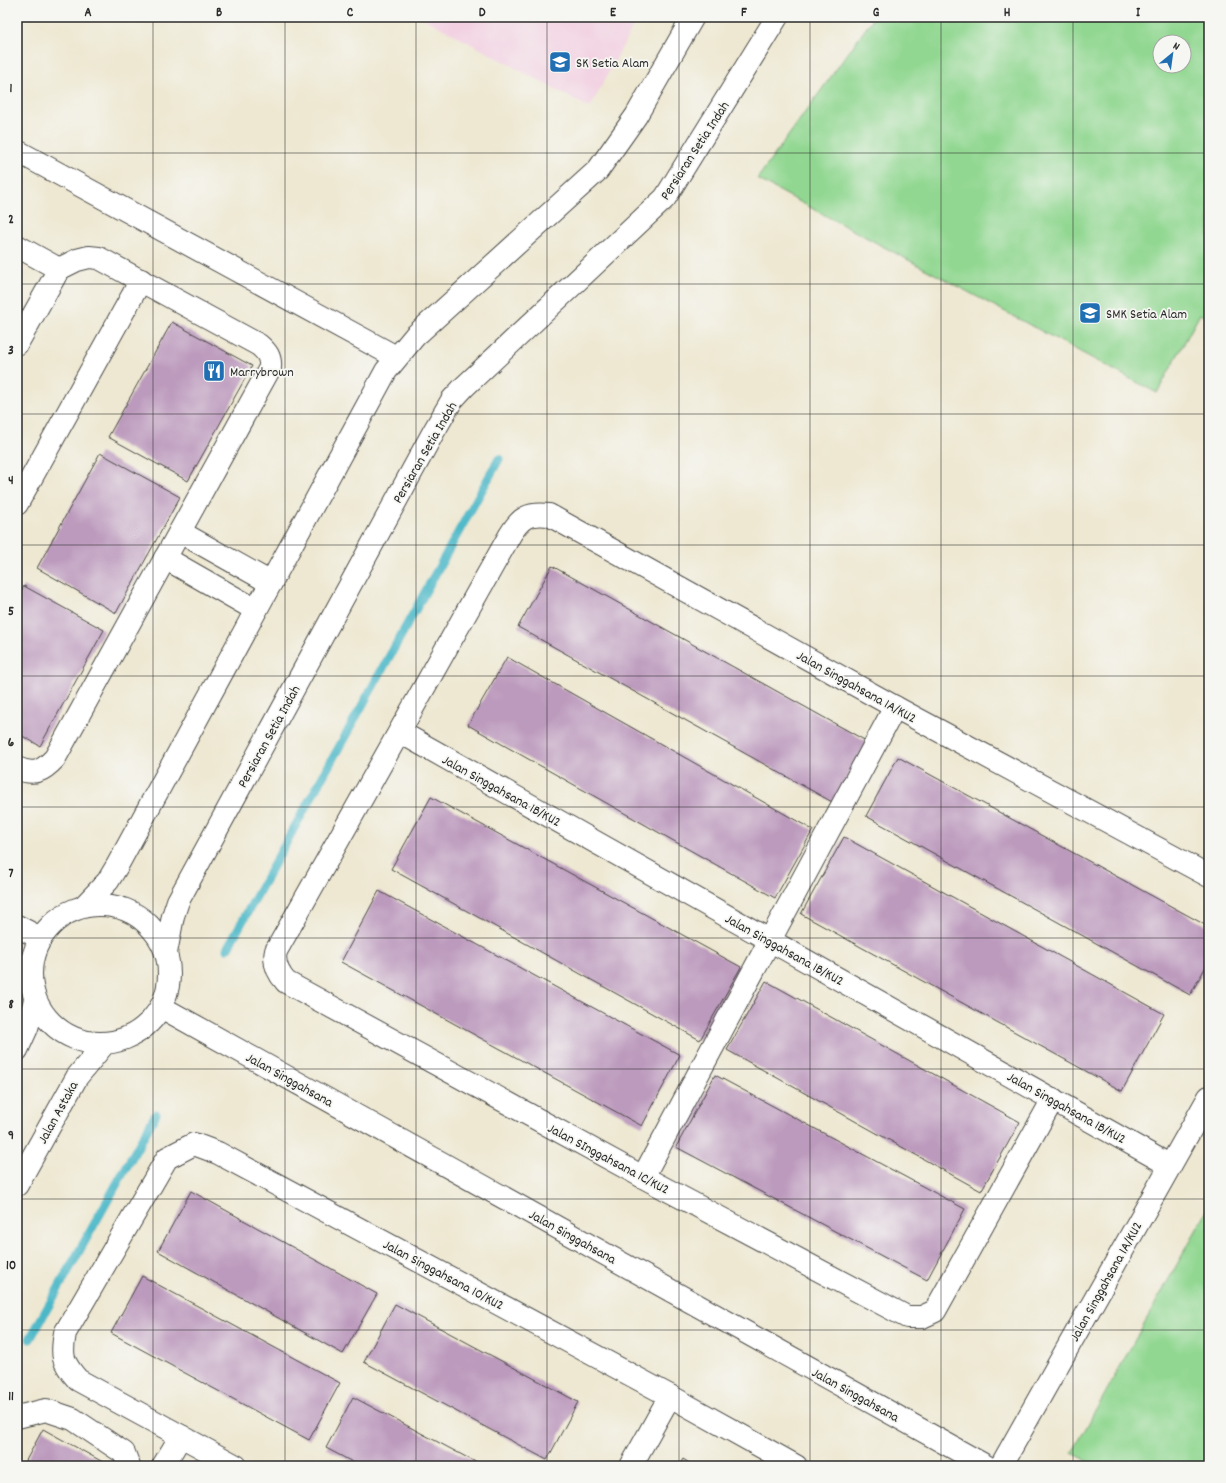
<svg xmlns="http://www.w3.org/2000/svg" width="1226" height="1483" viewBox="0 0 1226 1483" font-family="Dekko,sans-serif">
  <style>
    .built { fill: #f2cfe1 }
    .green { fill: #91d791; stroke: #5e815e; fill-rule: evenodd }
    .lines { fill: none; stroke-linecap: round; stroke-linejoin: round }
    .stream { stroke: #4cb8c8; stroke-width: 9 }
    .building { fill: #bc9abd }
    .minor-casing { stroke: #484744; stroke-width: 24 }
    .minor { stroke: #fff; stroke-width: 22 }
    .grid { fill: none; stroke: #2b2b2b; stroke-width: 1; stroke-opacity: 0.55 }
    .labels { text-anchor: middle; stroke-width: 3.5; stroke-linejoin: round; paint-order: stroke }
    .poi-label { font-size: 14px; fill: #2b2b2b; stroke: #f6f6f2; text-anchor: start }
    .street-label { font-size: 14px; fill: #2b2b2b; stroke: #f6f6f2 }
    .neatline { fill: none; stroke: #2b2b2b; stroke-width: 1.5 }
    .grid-label { font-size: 13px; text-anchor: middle; font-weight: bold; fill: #2b2b2b }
  </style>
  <rect width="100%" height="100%" fill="#f6f6f2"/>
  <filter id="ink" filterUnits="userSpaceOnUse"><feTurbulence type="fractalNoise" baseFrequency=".025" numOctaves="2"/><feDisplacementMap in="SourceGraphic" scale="8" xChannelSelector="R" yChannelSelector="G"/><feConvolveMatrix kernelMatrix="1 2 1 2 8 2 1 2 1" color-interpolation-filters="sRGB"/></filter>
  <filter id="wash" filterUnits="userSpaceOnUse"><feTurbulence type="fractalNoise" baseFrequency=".012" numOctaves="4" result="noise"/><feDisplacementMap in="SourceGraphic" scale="16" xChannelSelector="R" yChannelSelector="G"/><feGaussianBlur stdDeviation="0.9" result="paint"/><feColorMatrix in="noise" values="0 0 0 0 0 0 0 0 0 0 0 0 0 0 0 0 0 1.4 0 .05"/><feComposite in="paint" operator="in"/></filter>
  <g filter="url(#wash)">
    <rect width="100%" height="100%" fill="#eee8d2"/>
    <path class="built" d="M421,17H638L590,108Z"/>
    <g class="green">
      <path d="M874,17H1209V319L1200,314L1157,393L757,179ZM1160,42H1184V66H1160Z"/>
      <path d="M1209,1207V1466H1099L1072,1453Z"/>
    </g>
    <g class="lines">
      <g class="stream">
        <path d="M227,949L499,459"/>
        <path d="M30,1339L156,1114"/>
      </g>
    </g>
    <g id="blocks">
      <g class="building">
        <path d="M172,322L252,366L188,481L108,437Z"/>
        <path d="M100,453L180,497L116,613L37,568Z"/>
        <path d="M552,566L868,742L834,803L518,627Z"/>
        <path d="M24,586L104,630L40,746L17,733V599Z"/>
        <path d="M507,657L813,830L775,898L468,725Z"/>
        <path d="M898,757L1209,927V961L1190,995L866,816Z"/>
        <path d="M431,797L741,967L700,1040L391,869Z"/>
        <path d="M844,837L1164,1014L1122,1091L801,914Z"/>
        <path d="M379,891L680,1055L642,1126L341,962Z"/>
        <path d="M766,981L1020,1122L981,1191L727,1050Z"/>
        <path d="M715,1075L965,1209L927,1280L676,1147Z"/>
        <path d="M191,1191L377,1294L343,1354L158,1251Z"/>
        <path d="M142,1276L340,1383L309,1440L111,1333Z"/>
        <path d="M395,1304L578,1402L547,1460L364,1362Z"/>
        <path d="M353,1397L483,1466H360L326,1448Z"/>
        <path d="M43,1429L110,1466H23Z"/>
        <path d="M683,1459L694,1466H679Z"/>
      </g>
    </g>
  </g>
  <g filter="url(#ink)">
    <use href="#blocks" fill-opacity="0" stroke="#484744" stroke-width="1"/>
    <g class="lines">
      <g class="minor-casing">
        <g id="minor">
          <path d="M17,151L396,357"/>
          <path d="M17,246L59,269"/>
          <path d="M17,344L59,269L77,260L89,257L99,258L259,345C267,352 271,357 270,368L55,758C43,771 34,776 17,768"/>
          <path d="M17,504L141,280"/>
          <path d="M180,532L271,583"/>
          <path d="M165,558L256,610"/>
          <path d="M400,732L1169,1165"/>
          <circle cx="100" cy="974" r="69"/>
          <path d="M84,906L108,881L117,866L386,371L415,336L598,170L636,116L693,17"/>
          <path d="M17,926L40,938"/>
          <path d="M166,953L173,916L178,901L434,431L452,400L464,387L665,198L777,17"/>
          <path d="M161,1007L986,1466"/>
          <path d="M17,1050L27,1028L35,1000"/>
          <path d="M1053,1099L935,1311L922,1317H907L643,1177L286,982C278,973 273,963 276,951L510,535C521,517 528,513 549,515L895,707L1209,876"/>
          <path d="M643,1177L895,707"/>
          <path d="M17,1185L77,1077L104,1044"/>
          <path d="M17,1417L46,1410L73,1419L124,1453L129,1466"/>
          <path d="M163,1466L181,1436"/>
          <path d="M236,1466L78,1380C62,1362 61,1356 65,1333L167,1158L194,1144L218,1153L670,1396L796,1466"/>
          <path d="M631,1466L670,1396"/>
          <path d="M1001,1466L1209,1097"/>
        </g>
      </g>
      <use href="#minor" class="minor"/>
    </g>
  </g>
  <path class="grid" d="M153,17V1466M285,17V1466M416,17V1466M547,17V1466M679,17V1466M810,17V1466M941,17V1466M1073,17V1466M17,153H1209M17,284H1209M17,414H1209M17,545H1209M17,676H1209M17,807H1209M17,938H1209M17,1069H1209M17,1199H1209M17,1330H1209"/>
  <defs>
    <g id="school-square" transform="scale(1.15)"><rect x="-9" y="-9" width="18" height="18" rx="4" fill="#1f6fb2" stroke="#f6f6f2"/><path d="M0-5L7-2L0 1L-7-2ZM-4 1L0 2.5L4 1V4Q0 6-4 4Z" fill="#fff"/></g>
    <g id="restaurant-square" transform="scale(1.15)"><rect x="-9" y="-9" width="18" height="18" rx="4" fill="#1f6fb2" stroke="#f6f6f2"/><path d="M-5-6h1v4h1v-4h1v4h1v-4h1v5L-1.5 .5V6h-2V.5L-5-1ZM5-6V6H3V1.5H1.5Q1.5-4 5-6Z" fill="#fff"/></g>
  </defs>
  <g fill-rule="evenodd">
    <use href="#school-square" x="560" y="62"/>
    <use href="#school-square" x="1090" y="313"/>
    <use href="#restaurant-square" x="214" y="371"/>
  </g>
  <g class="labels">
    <g class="poi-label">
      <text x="576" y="67">SK Setia Alam</text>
      <text x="1106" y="318">SMK Setia Alam</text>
      <text x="230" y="376">Marrybrown</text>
    </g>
    <g class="street-label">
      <text transform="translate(694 150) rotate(-57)" y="5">Persiaran Setia Indah</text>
      <text transform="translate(424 452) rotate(-60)" y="5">Persiaran Setia Indah</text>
      <text transform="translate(857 686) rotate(29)" y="5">Jalan Singgahsana 1A/KU2</text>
      <text transform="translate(268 736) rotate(-61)" y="5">Persiaran Setia Indah</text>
      <text transform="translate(502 790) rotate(29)" y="5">Jalan Singgahsana 1B/KU2</text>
      <text transform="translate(785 949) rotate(29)" y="5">Jalan Singgahsana 1B/KU2</text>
      <text transform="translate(290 1079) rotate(29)" y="5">Jalan Singgahsana</text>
      <text transform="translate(1067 1107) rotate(29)" y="5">Jalan Singgahsana 1B/KU2</text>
      <text transform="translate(57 1112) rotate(-61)" y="5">Jalan Astaka</text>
      <text transform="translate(609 1158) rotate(28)" y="5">Jalan SInggahsana 1C/KU2</text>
      <text transform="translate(573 1236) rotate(29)" y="5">Jalan Singgahsana</text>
      <text transform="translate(444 1274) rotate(28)" y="5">Jalan Singgahsana 10/KU2</text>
      <text transform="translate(1105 1281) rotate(-61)" y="5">Jalan Singgahsana 1A/KU2</text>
      <text transform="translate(856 1394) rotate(29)" y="5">Jalan Singgahsana</text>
    </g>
  </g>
  <rect width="1226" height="1483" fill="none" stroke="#f6f6f2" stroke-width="44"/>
  <g transform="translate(1172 54) rotate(29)"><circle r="19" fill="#f6f6f2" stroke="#a5a5a2"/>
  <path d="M0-3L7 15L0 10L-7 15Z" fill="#1f6fb2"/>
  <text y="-6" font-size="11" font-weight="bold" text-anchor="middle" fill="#2b2b2b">N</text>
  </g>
  <rect x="22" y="22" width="1182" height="1439" class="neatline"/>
  <g class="grid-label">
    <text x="88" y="16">A</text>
    <text x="219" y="16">B</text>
    <text x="350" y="16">C</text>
    <text x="482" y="16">D</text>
    <text x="613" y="16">E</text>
    <text x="744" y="16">F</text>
    <text x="876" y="16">G</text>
    <text x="1007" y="16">H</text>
    <text x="1138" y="16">I</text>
    <text x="11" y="92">1</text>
    <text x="11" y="223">2</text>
    <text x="11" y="354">3</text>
    <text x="11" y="484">4</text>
    <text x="11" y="615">5</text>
    <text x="11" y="746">6</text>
    <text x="11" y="877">7</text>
    <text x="11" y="1008">8</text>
    <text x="11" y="1139">9</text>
    <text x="11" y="1269">10</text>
    <text x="11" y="1400">11</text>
  </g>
</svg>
